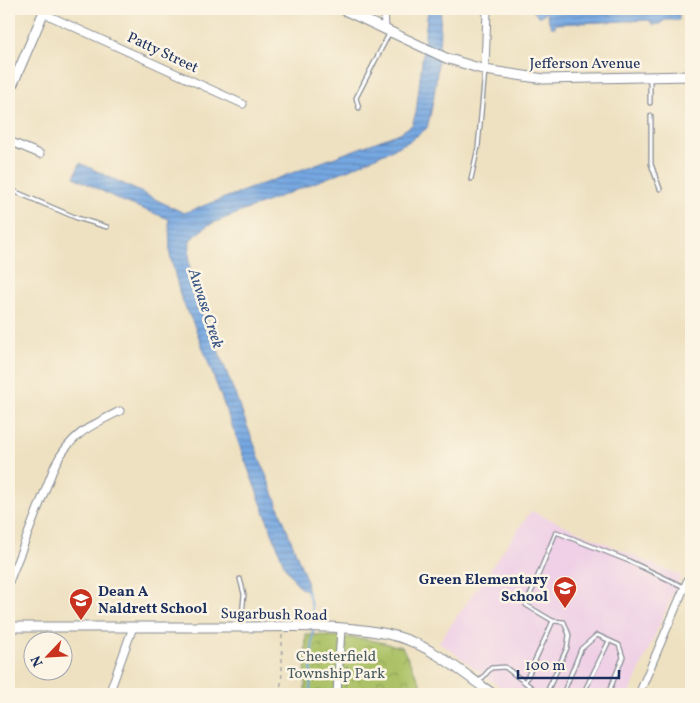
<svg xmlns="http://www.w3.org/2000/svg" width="700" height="703" viewBox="0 0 700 703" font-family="Vollkorn,serif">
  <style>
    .built { fill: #efd0e6 }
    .park { fill: url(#park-crowns); stroke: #647862 }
    .water { fill: url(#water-rules); stroke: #486ba0 }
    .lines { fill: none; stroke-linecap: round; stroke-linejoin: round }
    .stream { stroke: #75a7e1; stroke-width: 2 }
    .service-casing { stroke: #848890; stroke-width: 5.5 }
    .minor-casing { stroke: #848890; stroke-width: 9 }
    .tertiary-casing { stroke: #848890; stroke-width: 11 }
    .path { stroke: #848890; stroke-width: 1; stroke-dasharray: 4 4; stroke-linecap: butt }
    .service { stroke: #fff; stroke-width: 3 }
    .minor { stroke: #fff; stroke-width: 7 }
    .tertiary { stroke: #fff; stroke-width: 9 }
    .labels { text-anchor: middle; stroke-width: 5; stroke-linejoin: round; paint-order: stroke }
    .street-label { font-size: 15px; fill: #1b2f5e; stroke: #fcf5e5 }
    .poi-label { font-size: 15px; font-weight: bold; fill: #1b2f5e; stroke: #fcf5e5; text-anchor: end }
    .park-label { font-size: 15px; fill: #475b61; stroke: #fcf5e5 }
    .water-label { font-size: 16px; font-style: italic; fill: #365385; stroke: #fcf5e5 }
  </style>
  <defs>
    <pattern id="park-crowns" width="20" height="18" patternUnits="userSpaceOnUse" patternTransform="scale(1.25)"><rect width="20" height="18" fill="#adc267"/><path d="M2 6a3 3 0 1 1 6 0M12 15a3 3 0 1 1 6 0" fill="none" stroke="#8c9e58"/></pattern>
    <pattern id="water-rules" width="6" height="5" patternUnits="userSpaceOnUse" patternTransform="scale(1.25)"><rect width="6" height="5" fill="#75a7e1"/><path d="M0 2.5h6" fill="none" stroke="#5f88ba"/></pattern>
  </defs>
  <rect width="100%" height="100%" fill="#fcf5e5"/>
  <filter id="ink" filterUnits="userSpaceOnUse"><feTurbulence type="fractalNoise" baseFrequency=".02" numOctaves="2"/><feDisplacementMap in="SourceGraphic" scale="10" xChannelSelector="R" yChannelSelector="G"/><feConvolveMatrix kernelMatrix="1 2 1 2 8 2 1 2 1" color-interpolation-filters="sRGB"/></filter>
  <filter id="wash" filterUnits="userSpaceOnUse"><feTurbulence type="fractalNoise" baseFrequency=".0096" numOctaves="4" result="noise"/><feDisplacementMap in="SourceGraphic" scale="20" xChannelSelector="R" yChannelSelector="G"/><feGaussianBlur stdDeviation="1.12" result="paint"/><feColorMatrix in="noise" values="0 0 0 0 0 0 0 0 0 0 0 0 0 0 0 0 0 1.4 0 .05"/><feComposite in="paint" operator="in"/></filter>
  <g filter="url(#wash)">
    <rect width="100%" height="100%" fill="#eee1c1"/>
    <path class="built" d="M531,511L681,576L629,694H510L439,642Z"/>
    <path class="park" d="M306,634L366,639L402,647L426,694H305Z"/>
    <g class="water">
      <path d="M428,9H441C439,49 438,88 427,128L410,141L352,168L208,225L190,240L189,264L195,290L306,579L307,590L300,588L285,567L195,327L181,298L170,255L169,219L122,201L74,177L80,163L184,213L400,133L412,125L416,113Z"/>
      <path d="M535,9H679V20H664L661,24L653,25L649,20L555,24V27H551L546,12L539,17L533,11Z"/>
    </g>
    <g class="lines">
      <g class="stream">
        <path d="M307,590L312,608L313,624"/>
        <path d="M310,694L313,629"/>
      </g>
    </g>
  </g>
  <g filter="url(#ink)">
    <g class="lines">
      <g class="service-casing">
        <g id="service">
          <path d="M650,77V103"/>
          <path d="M689,78L691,89"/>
          <path d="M359,108L356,98L390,32"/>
          <path d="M651,116V164L660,189"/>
          <path d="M471,179L478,147L485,71"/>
          <path d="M9,189L77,218L107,227"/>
          <path d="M240,579L244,594L241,627"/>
          <path d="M553,621L526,605L556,532L629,561L684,587"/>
          <path d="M525,682L553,621L564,622L569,635L567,648L546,694"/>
          <path d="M478,683L491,668L505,667L540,694"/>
          <path d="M563,694L581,649L597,635L619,645L623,657L608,694"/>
          <path d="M583,694L609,641"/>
        </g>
      </g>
      <g class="minor-casing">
        <g id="minor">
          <path d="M384,9L385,28"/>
          <path d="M43,13L243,104"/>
          <path d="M485,70L487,9"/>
          <path d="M9,141L40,154"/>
          <path d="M9,582L55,465C71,434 90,426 120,411"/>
          <path d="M109,694L133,627"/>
          <path d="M337,694L341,629"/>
          <path d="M639,694L691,572"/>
        </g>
      </g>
      <g class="tertiary-casing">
        <g id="tertiary">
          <path d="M342,9L446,58L485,70L544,79L691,76"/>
          <path d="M9,93L45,9"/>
          <path d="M9,627C85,627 161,627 236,627C288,627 350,623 399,637C433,647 464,674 493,694"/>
        </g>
      </g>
      <g class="path">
        <path d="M280,694L282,674V635"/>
        <path d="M346,694L348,648"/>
      </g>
      <use href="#service" class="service"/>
      <use href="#minor" class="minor"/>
      <use href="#tertiary" class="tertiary"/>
    </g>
  </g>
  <defs>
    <g id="school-pin" transform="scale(1.25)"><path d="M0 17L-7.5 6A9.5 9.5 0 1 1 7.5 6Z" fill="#c8321e" stroke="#fcf5e5"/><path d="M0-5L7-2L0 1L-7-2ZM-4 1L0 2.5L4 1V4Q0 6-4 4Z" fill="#fff"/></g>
  </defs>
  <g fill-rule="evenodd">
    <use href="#school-pin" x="565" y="588"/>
    <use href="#school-pin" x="81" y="600"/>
  </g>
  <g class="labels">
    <g class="street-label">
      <text transform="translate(163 52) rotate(25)" y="5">Patty Street</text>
      <text x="585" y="68">Jefferson Avenue</text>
      <text transform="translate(274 614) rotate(1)" y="5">Sugarbush Road</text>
    </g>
    <g class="poi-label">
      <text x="548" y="584">Green Elementary<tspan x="548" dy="17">School</tspan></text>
      <text x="98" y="596" text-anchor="start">Dean A<tspan x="98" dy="17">Naldrett School</tspan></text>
    </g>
    <g class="park-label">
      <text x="336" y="661">Chesterfield<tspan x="336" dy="17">Township Park</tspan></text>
    </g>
    <g class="water-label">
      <text transform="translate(207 308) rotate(72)" y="6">Auvase Creek</text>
    </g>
  </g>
  <rect width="700" height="703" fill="none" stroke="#fcf5e5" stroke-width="30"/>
  <g transform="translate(48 656) rotate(245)"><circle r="24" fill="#fcf5e5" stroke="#a2a6af"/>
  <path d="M0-4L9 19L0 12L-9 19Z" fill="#c8321e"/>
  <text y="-8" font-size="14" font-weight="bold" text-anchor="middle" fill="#1b2f5e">N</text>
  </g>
  <path d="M518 670v8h101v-8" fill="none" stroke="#1b2f5e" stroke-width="2.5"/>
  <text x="525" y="670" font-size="15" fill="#1b2f5e" stroke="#fcf5e5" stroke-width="4" paint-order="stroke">100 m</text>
</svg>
